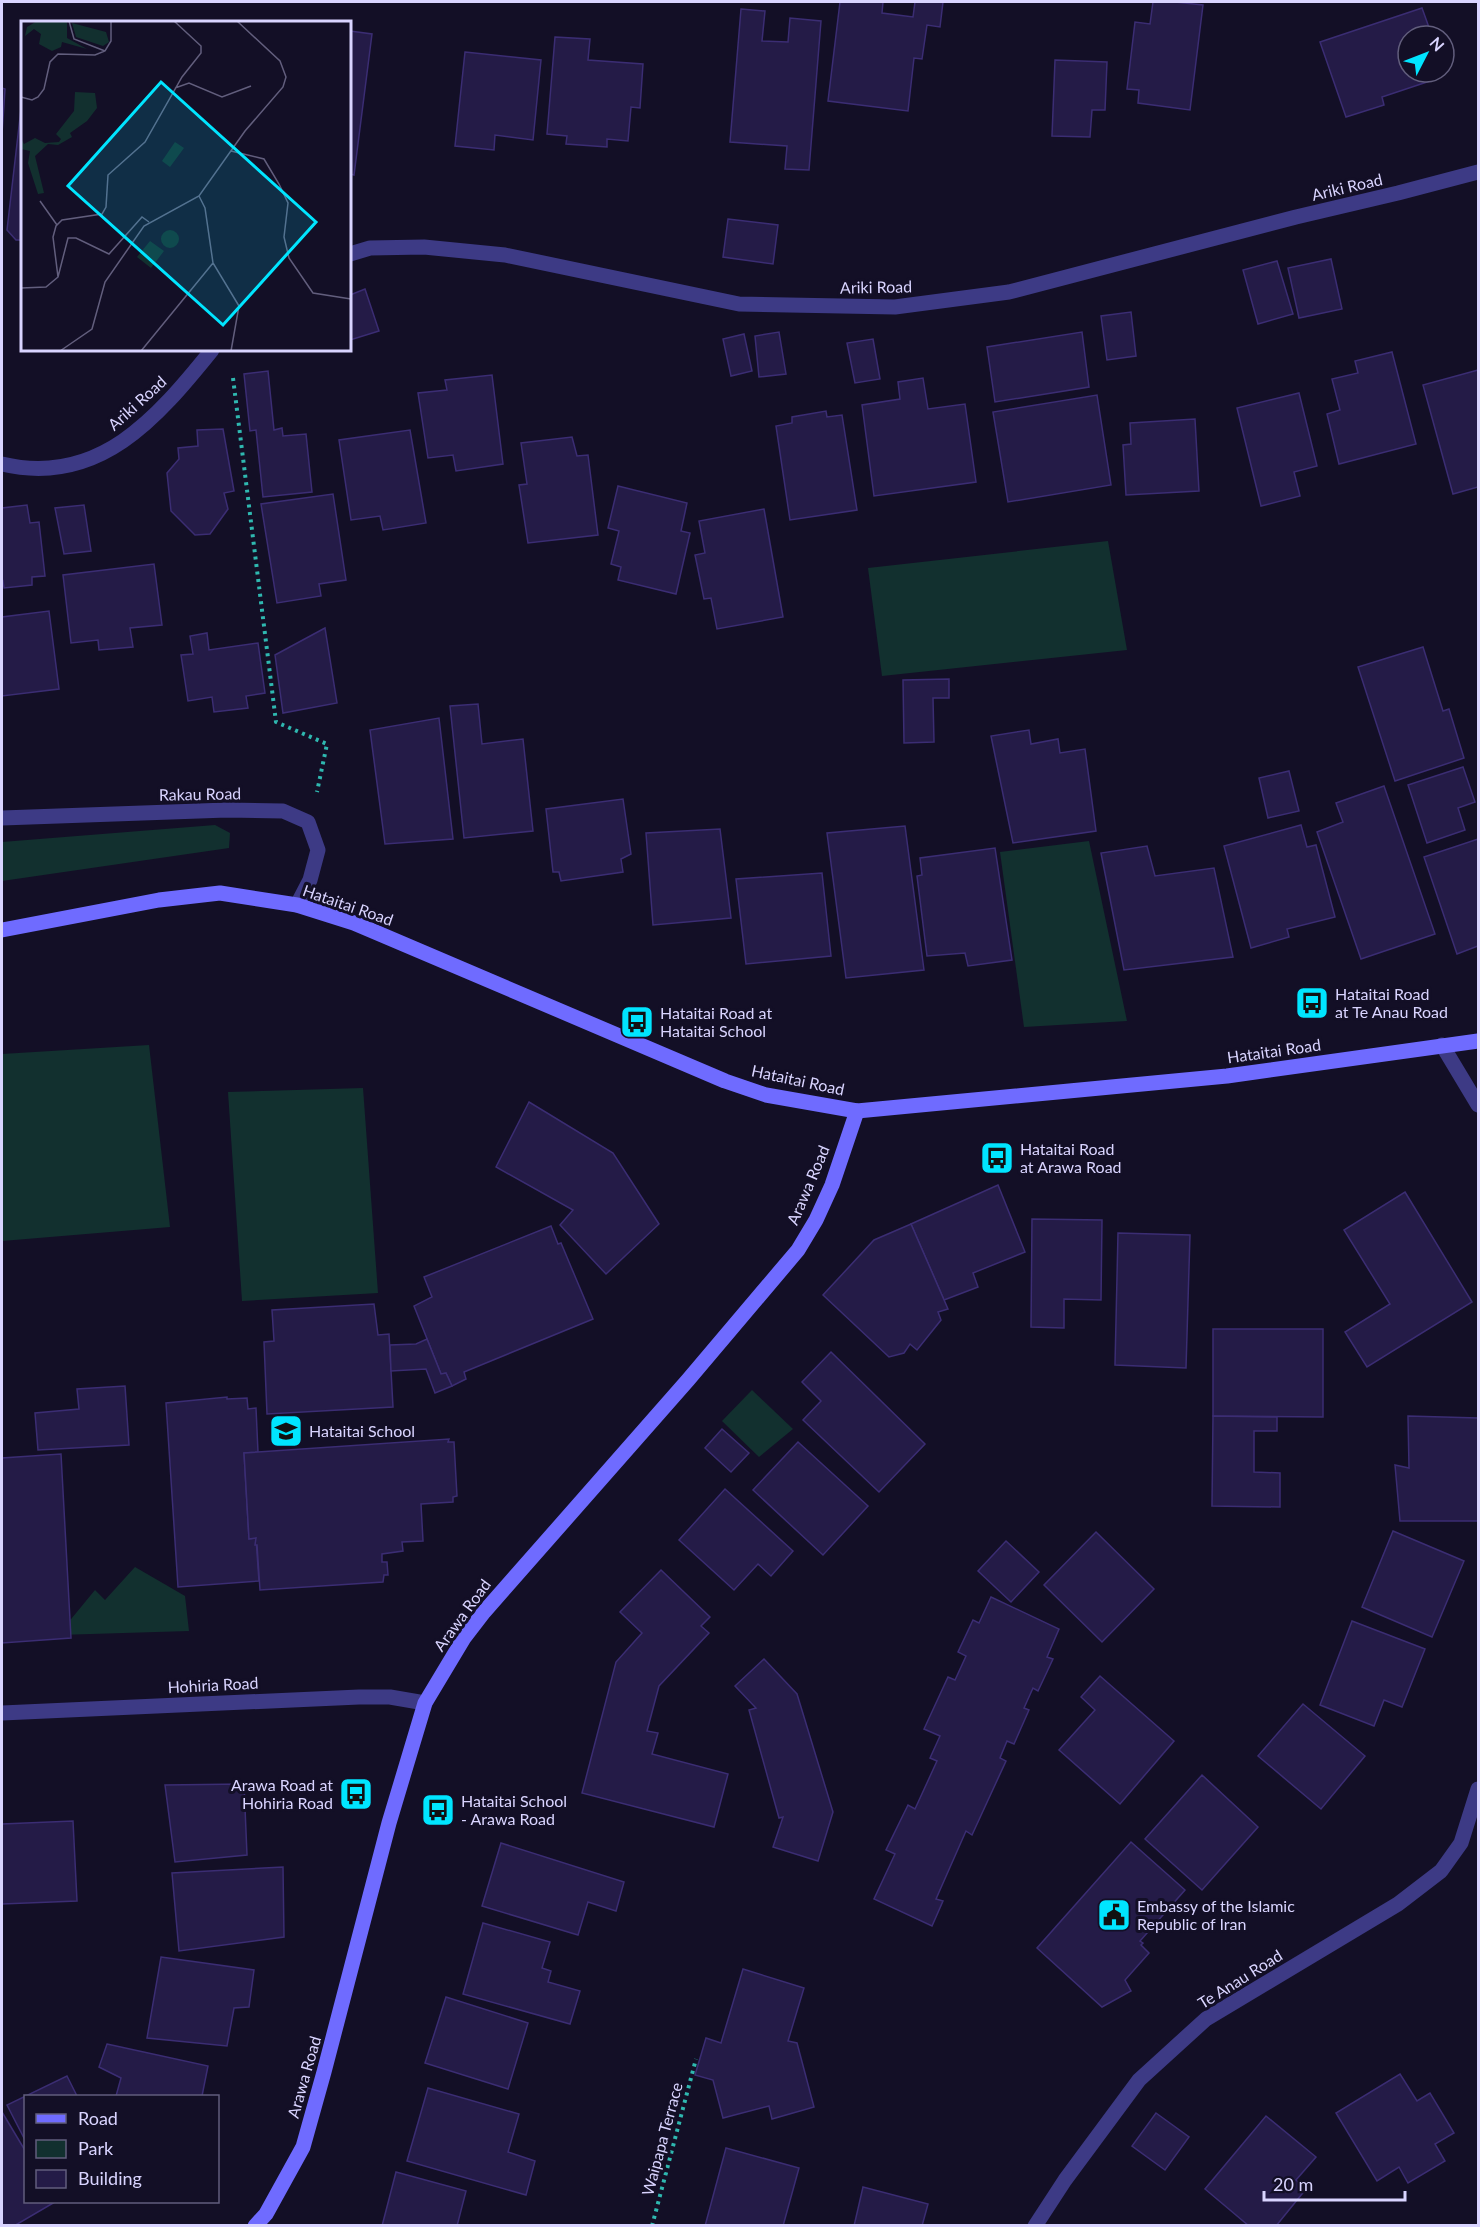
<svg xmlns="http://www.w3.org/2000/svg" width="1480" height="2227" viewBox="0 0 1480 2227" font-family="Lato,sans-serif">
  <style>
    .green { fill: #12302f }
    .building { fill: #241b47; stroke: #3b2d73; stroke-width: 1.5 }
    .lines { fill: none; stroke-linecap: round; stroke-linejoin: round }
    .path { stroke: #2fb8b0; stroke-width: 4; stroke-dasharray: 3 4.5; stroke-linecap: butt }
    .street { stroke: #3d3a85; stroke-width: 15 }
    .secondary { stroke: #6f6bff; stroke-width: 15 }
    .labels { text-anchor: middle; stroke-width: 6; stroke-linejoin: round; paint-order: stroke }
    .street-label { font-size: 16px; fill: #d9d4ff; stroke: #130f26 }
    .poi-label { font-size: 16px; fill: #d9d4ff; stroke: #130f26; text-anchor: start }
    .inset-road { fill: none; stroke: #625e7d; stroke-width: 1.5 }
    .view { fill: #00e5ff; fill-opacity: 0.15; stroke: #00e5ff; stroke-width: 3 }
    .inset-edge { fill: none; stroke: #d9d4ff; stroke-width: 3 }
  </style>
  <rect width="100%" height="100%" fill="#130f26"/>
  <g class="green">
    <path d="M1108,541L1127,650L882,676L868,568Z"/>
    <path d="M215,825L230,833L229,848L2,881V842Z"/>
    <path d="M1089,841L1127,1021L1024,1027L1000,852Z"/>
    <path d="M149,1045L170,1227L2,1241V1054Z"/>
    <path d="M363,1088L378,1293L242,1301L228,1092Z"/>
    <path d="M752,1390L793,1429L759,1457L722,1421Z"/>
    <path d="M135,1567L185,1596L189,1631L58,1635L95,1590L105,1600Z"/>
  </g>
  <g class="building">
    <path d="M840,2H883L882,13L913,17L915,2H943L940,27L927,25L922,59L914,58L908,111L828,101Z"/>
    <path d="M1153,2H1175L1203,5L1190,110L1138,103L1139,90L1127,89L1135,22L1150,24Z"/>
    <path d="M1422,8L1431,33L1423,36H1408V72H1430L1433,80L1382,97L1384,105L1346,117L1320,42Z"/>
    <path d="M741,9L765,11L762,41L788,42L790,18L821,21L809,170L785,169L787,146L730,142Z"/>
    <path d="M350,31L372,34L354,175L350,174Z"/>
    <path d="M555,37L590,39L588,60L643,64L640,108L631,107L628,141L607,139V147L566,144L567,136L547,134Z"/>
    <path d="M465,52L541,60L533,140L495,135L494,150L455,146Z"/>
    <path d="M1055,60L1107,62L1105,110H1092L1090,137L1052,136Z"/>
    <path d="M2,88L5,89L2,134Z"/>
    <path d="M21,109H22V240H16L7,230Z"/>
    <path d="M728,219L778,225L773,264L723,257Z"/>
    <path d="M1331,259L1342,309L1299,318L1288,268Z"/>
    <path d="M1277,261L1293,314L1258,324L1243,270Z"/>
    <path d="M365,289L379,331L350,340V295Z"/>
    <path d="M1131,312L1136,356L1107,360L1101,316Z"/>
    <path d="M779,332L786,374L759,377L755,336Z"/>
    <path d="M1082,332L1089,387L995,402L987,347Z"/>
    <path d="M744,334L752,371L731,376L723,339Z"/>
    <path d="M873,339L880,379L855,383L847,343Z"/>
    <path d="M1392,352L1416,444L1339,464L1327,414L1340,410L1332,379L1358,373L1355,361Z"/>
    <path d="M1478,370V487L1453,494L1423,385Z"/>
    <path d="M268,371L274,430L282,428L283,436L306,434L312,492L263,497L256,430L250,431L244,374Z"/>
    <path d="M492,375L503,464L456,471L453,455L428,458L418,393L447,390L445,380Z"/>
    <path d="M923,378L928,409L965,404L976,482L874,496L862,405L900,399L898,382Z"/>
    <path d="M1299,393L1317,466L1294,472L1300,496L1261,506L1237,408Z"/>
    <path d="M1097,395L1111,485L1008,502L993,412Z"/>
    <path d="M826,411L827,417L842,415L857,510L790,520L776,426L792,423V417Z"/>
    <path d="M1195,419L1199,491L1126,495L1123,445L1131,444L1130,423Z"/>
    <path d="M223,429L234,491L224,493L228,509L210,534L195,535L171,511L167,473L179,459L178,448L198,446L197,430Z"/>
    <path d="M410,430L426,523L383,530L380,516L351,520L339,440Z"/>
    <path d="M572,437L577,456L588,455L598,535L528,543L519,485L527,484L521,443Z"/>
    <path d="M618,486L687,503L681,531L690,533L676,594L618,580L621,567L611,564L619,531L608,528Z"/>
    <path d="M333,494L346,580L319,584L321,596L277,603L261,504Z"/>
    <path d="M27,505L30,523L39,522L45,576L32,577V585L4,588L3,581L2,582V508Z"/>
    <path d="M84,505L91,551L64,554L55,508Z"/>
    <path d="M764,509L783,617L717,629L711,598L704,599L695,555L705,553L699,521Z"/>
    <path d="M154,564L162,625L130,628L133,647L99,650L98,640L71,643L63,575Z"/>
    <path d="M49,611L59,689L2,696V617Z"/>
    <path d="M325,628L337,703L283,713L275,655Z"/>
    <path d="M207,633L209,650L258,643L265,693L246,696L248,708L214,712L212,697L188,701L181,655L193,654L190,636Z"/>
    <path d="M1423,647L1443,711L1449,709L1464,758L1395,781L1358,667Z"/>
    <path d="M949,679V698H933L934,742L904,743L903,680Z"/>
    <path d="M478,704L482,744L523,739L533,831L464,838L450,706Z"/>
    <path d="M439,718L453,839L385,844L370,730Z"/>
    <path d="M1029,730L1031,744L1058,739L1060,753L1085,749L1096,831L1013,843L991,736Z"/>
    <path d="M1463,767L1475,802L1458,808L1465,830L1427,843L1408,785Z"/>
    <path d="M1289,771L1299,811L1268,818L1259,778Z"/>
    <path d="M1384,786L1435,934L1361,959L1317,832L1343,822L1336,803Z"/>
    <path d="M623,799L631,854L621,859L623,872L561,881L559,872H553L546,809Z"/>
    <path d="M1301,825L1307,847L1316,845L1335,917L1287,929L1289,937L1251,948L1224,846Z"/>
    <path d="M905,826L924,970L846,978L827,833Z"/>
    <path d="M720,829L731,918L653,925L646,833Z"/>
    <path d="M1478,839V946L1457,954L1424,857Z"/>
    <path d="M1147,846L1155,876L1214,868L1233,957L1124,970L1101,853Z"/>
    <path d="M995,848L1012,960L968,966L965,953L927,956L917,876L922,875L920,858Z"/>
    <path d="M822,873L831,956L746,964L736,879Z"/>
    <path d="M529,1102L613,1153L659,1224L606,1274L560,1225L573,1210L496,1167Z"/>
    <path d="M998,1185L1025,1252L973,1273L978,1287L944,1300L911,1224Z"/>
    <path d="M1405,1192L1472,1302L1367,1367L1345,1332L1390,1304L1344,1230Z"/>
    <path d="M1032,1219L1102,1220L1101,1300L1064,1299V1328L1031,1327Z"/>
    <path d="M911,1224L948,1309L938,1312L941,1320L917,1350L910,1344L904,1353L889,1357L823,1295L874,1240Z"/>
    <path d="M551,1226L558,1244L561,1243L593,1319L464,1372L466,1379L452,1386L446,1373L441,1374L414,1306L432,1297L424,1277Z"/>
    <path d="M1118,1233L1190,1235L1186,1368L1115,1365Z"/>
    <path d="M374,1304L378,1335L389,1334L393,1407L267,1414L264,1342L274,1341L272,1310Z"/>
    <path d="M1213,1329H1323V1417L1213,1416Z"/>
    <path d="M427,1339L441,1374L446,1373L452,1386L435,1393L426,1369L391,1371L390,1345L416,1344Z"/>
    <path d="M831,1352L925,1444L879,1492L803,1420L821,1401L802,1382Z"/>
    <path d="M125,1386L129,1445L38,1450L35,1413L79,1409L77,1389Z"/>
    <path d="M227,1397V1399L247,1398L248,1409L256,1408L258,1452L244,1453L249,1539L256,1538L259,1581L178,1587L166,1403Z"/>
    <path d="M1213,1416L1277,1417V1431H1254V1472L1280,1473V1507L1212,1506Z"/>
    <path d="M1408,1416L1478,1418V1521H1400L1395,1465L1409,1468Z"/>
    <path d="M722,1429L749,1453L731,1472L705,1448Z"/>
    <path d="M449,1439L448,1442H454L457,1496L453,1497V1502L421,1504L423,1541L402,1542L403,1551L382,1554V1562H387L388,1575H384L383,1582L260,1590L257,1545H255L256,1538L249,1539L244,1453Z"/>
    <path d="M798,1442L868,1506L823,1555L753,1490Z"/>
    <path d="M61,1454L71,1638L2,1643V1458Z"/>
    <path d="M725,1489L793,1551L771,1576L758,1564L734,1590L679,1540Z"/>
    <path d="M1393,1531L1464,1561L1432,1637L1362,1607Z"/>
    <path d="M1096,1532L1154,1589L1102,1642L1044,1585Z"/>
    <path d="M1006,1541L1039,1572L1011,1602L978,1571Z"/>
    <path d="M661,1570L710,1617L701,1626L709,1633L659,1686L647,1731L658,1733L652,1754L728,1774L714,1827L582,1793L616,1662L642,1633L620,1612Z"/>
    <path d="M991,1597L1059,1629L1047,1657L1053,1659L1038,1691L1033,1688L1024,1708L1029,1710L1014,1744L1007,1741L1000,1758L1006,1761L972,1835L966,1831L936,1899L943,1901L932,1926L874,1899L895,1854L886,1850L908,1805L915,1809L937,1761L930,1758L940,1736L924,1729L948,1677L955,1680L966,1656L958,1652L973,1620L979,1623Z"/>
    <path d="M1352,1621L1425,1649L1402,1707L1384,1700L1374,1726L1320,1705Z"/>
    <path d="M764,1659L797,1694L833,1812L818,1861L773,1847L783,1817L779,1818L749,1710L756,1708L735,1686Z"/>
    <path d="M1100,1676L1174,1741L1120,1804L1059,1750L1095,1710L1081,1697Z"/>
    <path d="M1303,1704L1365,1756L1321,1809L1258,1756Z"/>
    <path d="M1202,1775L1258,1827L1202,1890L1145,1839Z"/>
    <path d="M244,1784L247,1855L175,1862L165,1785Z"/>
    <path d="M73,1821L77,1901L2,1904V1824Z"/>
    <path d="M1131,1842L1185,1890L1140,1941L1143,1943L1141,1945L1149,1953L1125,1980L1131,1991L1102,2007L1037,1948Z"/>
    <path d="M501,1843L624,1882L616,1911L588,1902L578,1935L482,1906Z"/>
    <path d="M283,1867L284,1937L179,1951L172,1873Z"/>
    <path d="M483,1923L550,1942L542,1968L551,1971L548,1982L580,1991L570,2024L463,1994Z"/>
    <path d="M161,1957L254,1970L249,2007L234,2008L227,2046L147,2038Z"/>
    <path d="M743,1969L804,1988L788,2041L797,2043L814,2107L772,2119L769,2106L723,2118L713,2080L695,2075L706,2038L721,2043Z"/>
    <path d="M446,1997L528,2023L508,2089L425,2063Z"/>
    <path d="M107,2044L208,2066L202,2096H116L121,2078L99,2067Z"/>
    <path d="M1400,2074L1417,2101L1430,2093L1454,2133L1435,2144L1445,2161L1408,2183L1399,2167L1377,2181L1336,2113Z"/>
    <path d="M67,2076L77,2096H26V2142L7,2105Z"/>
    <path d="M428,2088L519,2114L508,2152L535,2161L526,2195L407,2161Z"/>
    <path d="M2,2112L26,2152V2202H55L14,2226H2Z"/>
    <path d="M1156,2113L1189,2137L1165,2170L1132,2146Z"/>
    <path d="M1266,2116L1316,2157L1296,2180L1306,2189L1276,2226H1249L1205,2189Z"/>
    <path d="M726,2148L799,2168L783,2226H705Z"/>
    <path d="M396,2172L466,2191L457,2226H382Z"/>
    <path d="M863,2187L928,2204L922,2226H854Z"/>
  </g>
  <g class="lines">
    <g class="path">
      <path d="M233,378L276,722L327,744L317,792"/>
      <path d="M652,2226L696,2059"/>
    </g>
    <g class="street">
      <path d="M350,254L370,248L424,247L505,255L739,304L895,307L1009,292L1296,217L1398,193L1478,172"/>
      <path d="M2,464C99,487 157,418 212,350"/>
      <path d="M2,818L227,810L283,811L308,822L318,850L310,880L297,905"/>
      <path d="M1442,1045L1478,1105"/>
      <path d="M2,1713L359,1697H390L425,1703"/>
      <path d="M1035,2226L1065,2180L1139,2080L1206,2019L1398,1904L1441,1871L1461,1843L1478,1789"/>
    </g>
    <g class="secondary">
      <path d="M2,930L159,900L220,893L297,905L354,923L725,1081L766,1095L857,1111L1227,1076L1478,1041"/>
      <path d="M255,2226L266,2214L303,2147L324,2072L389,1823L425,1703L464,1638L484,1612L688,1380L798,1250L816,1220L832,1185L857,1111"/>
    </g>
  </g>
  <defs>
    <g id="bus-square" transform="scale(1.725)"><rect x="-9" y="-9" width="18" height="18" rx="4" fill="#00e5ff" stroke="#130f26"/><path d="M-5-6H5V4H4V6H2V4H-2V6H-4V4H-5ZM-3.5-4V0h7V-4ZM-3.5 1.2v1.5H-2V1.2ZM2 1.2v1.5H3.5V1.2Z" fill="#111"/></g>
    <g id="school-square" transform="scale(1.725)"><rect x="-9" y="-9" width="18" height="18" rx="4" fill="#00e5ff" stroke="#130f26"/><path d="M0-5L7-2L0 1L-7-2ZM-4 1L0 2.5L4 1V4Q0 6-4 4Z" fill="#111"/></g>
    <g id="civic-square" transform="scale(1.725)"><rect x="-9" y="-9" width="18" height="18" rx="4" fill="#00e5ff" stroke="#130f26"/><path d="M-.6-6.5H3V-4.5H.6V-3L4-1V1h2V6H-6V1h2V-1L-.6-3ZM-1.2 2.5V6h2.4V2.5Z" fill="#111"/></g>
  </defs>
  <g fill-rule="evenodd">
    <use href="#bus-square" x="1312" y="1003"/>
    <use href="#bus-square" x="637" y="1022"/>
    <use href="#bus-square" x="997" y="1158"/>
    <use href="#school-square" x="286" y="1431"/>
    <use href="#bus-square" x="356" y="1794"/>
    <use href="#bus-square" x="438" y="1810"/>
    <use href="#civic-square" x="1114" y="1915"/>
  </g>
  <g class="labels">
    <g class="street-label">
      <text transform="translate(1347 187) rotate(-13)" y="6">Ariki Road</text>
      <text transform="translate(876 287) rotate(-1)" y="6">Ariki Road</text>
      <text transform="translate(137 403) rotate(-42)" y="6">Ariki Road</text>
      <text transform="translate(200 794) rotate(-1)" y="6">Rakau Road</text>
      <text transform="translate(348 905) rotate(19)" y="6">Hataitai Road</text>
      <text transform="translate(1274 1051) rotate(-8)" y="6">Hataitai Road</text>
      <text transform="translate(798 1080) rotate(12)" y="6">Hataitai Road</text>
      <text transform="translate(808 1185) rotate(-67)" y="6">Arawa Road</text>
      <text transform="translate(462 1615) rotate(-54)" y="6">Arawa Road</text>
      <text transform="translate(213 1685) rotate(-3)" y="6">Hohiria Road</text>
      <text transform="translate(1240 1979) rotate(-32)" y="6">Te Anau Road</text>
      <text transform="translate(304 2077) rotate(-74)" y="6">Arawa Road</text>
      <text transform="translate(662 2139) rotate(-75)" y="6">Waipapa Terrace</text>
    </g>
    <g class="poi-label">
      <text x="1335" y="1000">Hataitai Road<tspan x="1335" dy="18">at Te Anau Road</tspan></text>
      <text x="660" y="1019">Hataitai Road at<tspan x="660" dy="18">Hataitai School</tspan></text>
      <text x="1020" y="1155">Hataitai Road<tspan x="1020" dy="18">at Arawa Road</tspan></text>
      <text x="309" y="1437">Hataitai School</text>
      <text x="333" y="1791" text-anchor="end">Arawa Road at<tspan x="333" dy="18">Hohiria Road</tspan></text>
      <text x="461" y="1807">Hataitai School<tspan x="461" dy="18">- Arawa Road</tspan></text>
      <text x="1137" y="1912">Embassy of the Islamic<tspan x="1137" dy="18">Republic of Iran</tspan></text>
    </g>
  </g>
  <g transform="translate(21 21)">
    <rect width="330" height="330" fill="#130f26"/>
    <path d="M16,0H46V17L66,28L41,21L40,26L31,30L18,23L20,13L13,8L4,15L6,6ZM51,2L85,11L88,21L82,25L55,16ZM54,71L74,72L76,87L66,100L49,112L51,116L37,124L27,123L14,135L23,172L17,173L7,142L9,130L0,128V117L3,123L14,117L24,122L38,121L40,118L35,113L53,90ZM154,121L163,127L149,146L141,140ZM140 218a9 9 0 1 1 18 0a9 9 0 1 1-18 0ZM129,220L143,230L130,247L116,236Z" fill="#12302f"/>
    <path class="inset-road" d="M48,0L53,18L84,30M154,67L168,62L201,76L230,65M0,76L11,79L17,76L23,68L29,41L37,33L74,34L84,30L90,20V0M210,130L243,138L258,163L267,182L263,216L268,237L292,272L330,278M178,175L184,187L192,242L218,285L210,330M19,180L36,204M37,256L47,217H55L88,233L121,196L128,201M0,267L25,266L37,256L32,216L35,205L41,199L81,193L85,186L87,154L124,121L161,56L180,32V25L153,0M39,330L71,308L84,261L123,205L178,175L224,110L262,66L265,56L259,40L216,0M120,330L192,242"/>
    <path class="view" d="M140,61L295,201L202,304L47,165Z"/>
    <rect width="330" height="330" class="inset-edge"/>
  </g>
  <rect width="1480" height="2227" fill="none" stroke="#d9d4ff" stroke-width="6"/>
  <rect x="24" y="2095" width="195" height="108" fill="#130f26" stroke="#625e7d" stroke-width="1.5"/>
  <rect x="36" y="2114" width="30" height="9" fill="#6f6bff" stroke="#625e7d" stroke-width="1.5"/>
  <text x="78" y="2125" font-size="18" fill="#d9d4ff">Road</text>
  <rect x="36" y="2140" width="30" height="18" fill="#12302f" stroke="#625e7d" stroke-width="1.5"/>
  <text x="78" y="2155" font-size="18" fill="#d9d4ff">Park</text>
  <rect x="36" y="2170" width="30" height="18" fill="#241b47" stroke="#625e7d" stroke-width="1.5"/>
  <text x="78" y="2185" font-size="18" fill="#d9d4ff">Building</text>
  <g transform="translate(1426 54) rotate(48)"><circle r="28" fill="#130f26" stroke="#625e7d" stroke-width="1.5"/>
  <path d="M0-4.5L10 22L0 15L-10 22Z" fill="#00e5ff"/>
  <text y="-9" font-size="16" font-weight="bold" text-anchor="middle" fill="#d9d4ff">N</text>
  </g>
  <path d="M1264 2191v9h141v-9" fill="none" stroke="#d9d4ff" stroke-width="3"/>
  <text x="1273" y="2191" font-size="18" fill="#d9d4ff" stroke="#130f26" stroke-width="4.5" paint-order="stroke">20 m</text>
</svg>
